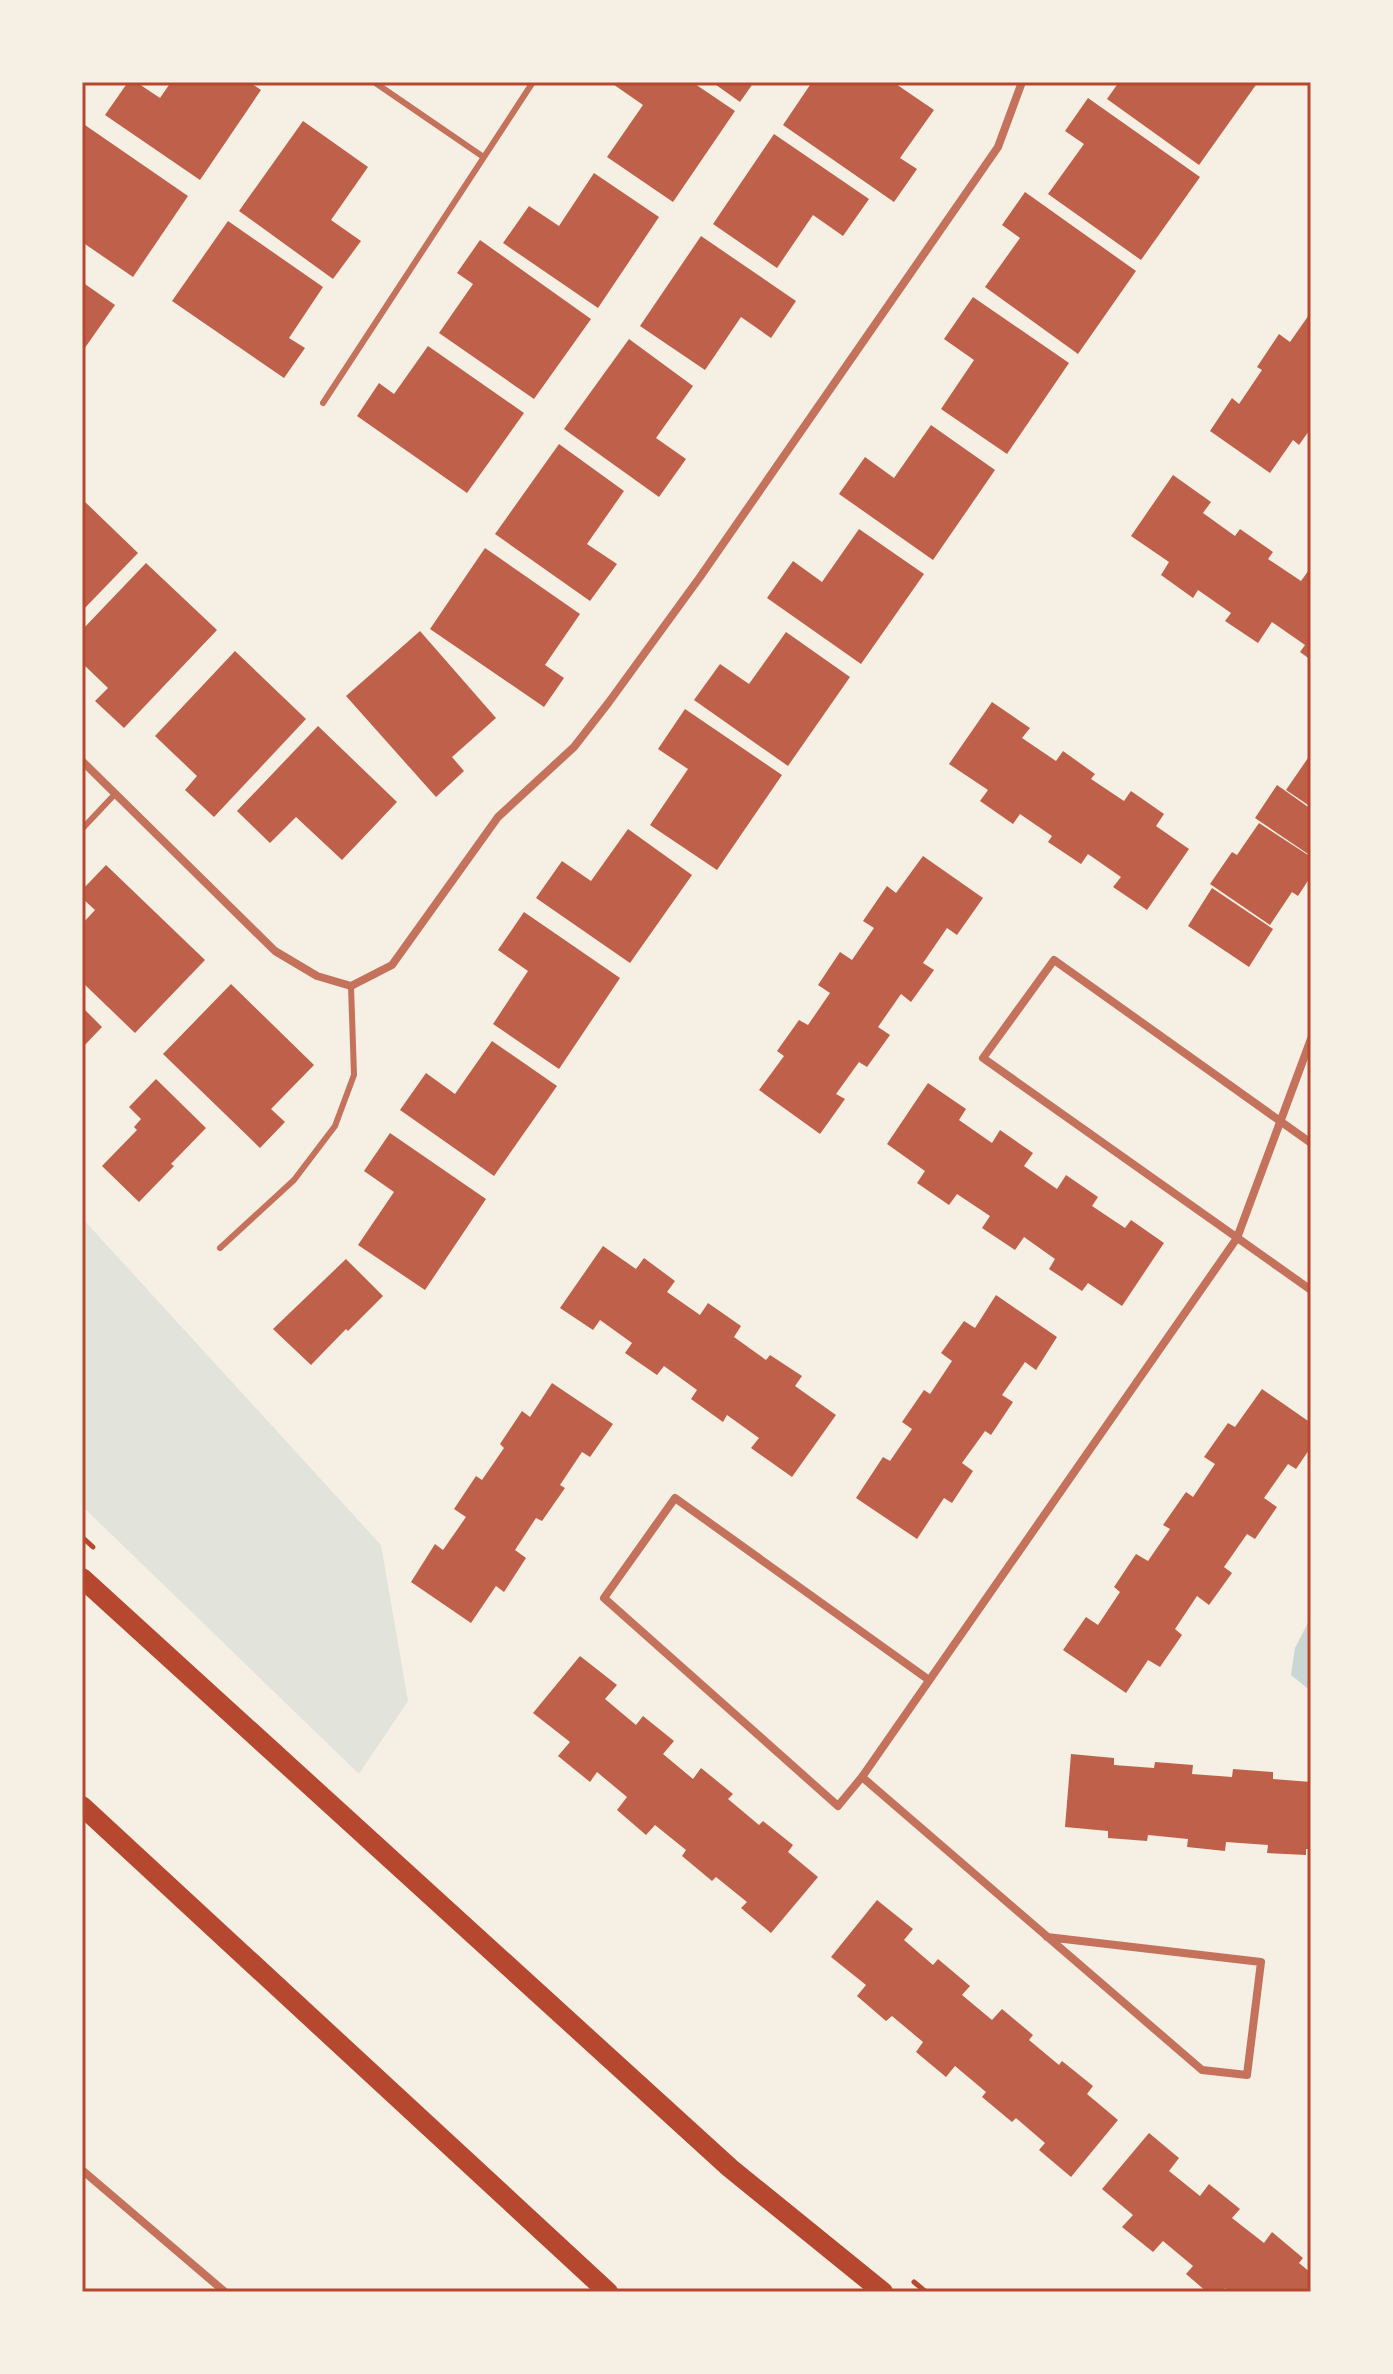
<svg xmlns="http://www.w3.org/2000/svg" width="1393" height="2374" viewBox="0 0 1393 2374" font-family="Montserrat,sans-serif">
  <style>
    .green { fill: #e2e4dc }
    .water { fill: #c9d6d2 }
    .building { fill: #bf614a }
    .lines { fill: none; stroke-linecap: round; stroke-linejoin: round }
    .path { stroke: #b5482f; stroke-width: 5 }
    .service { stroke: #c5725c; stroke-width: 6 }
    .minor { stroke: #c5725c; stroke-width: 8 }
    .primary { stroke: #b5482f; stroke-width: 20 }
    .neatline { fill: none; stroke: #b5482f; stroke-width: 3 }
  </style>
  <rect width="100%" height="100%" fill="#f6efe4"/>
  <path class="green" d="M82,1218L381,1545L408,1701L359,1774L82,1506Z"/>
  <path class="water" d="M1311,1617V1688H1307L1291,1675L1295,1648Z"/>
  <g class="building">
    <path d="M128,82H136L160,98L171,82H249L261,90L200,180L105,115Z"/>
    <path d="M610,82H692L735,111L673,202L607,157L643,105Z"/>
    <path d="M712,82H754L740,102Z"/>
    <path d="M812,82H893L934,110L900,158L917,169L894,202L783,125Z"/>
    <path d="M1119,82H1258L1199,165L1107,99Z"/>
    <path d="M1088,98L1200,177L1141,260L1048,194L1084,144L1065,131Z"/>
    <path d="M303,121L368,167L331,220L361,241L333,279L239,211Z"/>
    <path d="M82,123L188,196L133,277L82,242Z"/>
    <path d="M774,134L869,199L843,236L813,215L777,268L713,224Z"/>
    <path d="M594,173L659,217L598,308L503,243L529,206L559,226Z"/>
    <path d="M1025,192L1136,271L1078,354L985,287L1020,238L1002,225Z"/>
    <path d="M228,221L323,287L289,338L305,348L284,378L172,301Z"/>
    <path d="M701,236L796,301L771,338L741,317L705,370L640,326Z"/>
    <path d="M480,240L591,319L534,399L439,333L473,284L457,273Z"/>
    <path d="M82,282L115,305L82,352Z"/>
    <path d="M973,297L1069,363L1007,454L941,409L974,360L944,339Z"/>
    <path d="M1311,312V428L1299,445L1293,440L1270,473L1210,431L1232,398L1239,404L1262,370L1257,367L1279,334L1290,342Z"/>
    <path d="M629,339L693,386L656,438L686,459L659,497L564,429Z"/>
    <path d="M428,346L524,413L467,493L357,416L379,383L394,394Z"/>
    <path d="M931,425L995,470L933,560L839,494L865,457L894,478Z"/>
    <path d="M559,444L624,491L587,544L617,564L590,601L495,534Z"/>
    <path d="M1173,475L1211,502L1203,513L1235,536L1240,529L1273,552L1268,559L1301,581L1311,567V660L1300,652L1305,645L1272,622L1258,643L1225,621L1231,613L1198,590L1193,598L1161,575L1169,562L1131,536Z"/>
    <path d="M82,499L138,553L82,611Z"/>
    <path d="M859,529L924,574L861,664L767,598L793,561L822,582Z"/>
    <path d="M485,548L580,614L545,665L564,678L544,707L430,629Z"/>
    <path d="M146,563L217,630L124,728L95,701L108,688L82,663V630Z"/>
    <path d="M420,631L496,718L452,757L464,771L436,797L346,696Z"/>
    <path d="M786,632L850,677L788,766L694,700L720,664L749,684Z"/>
    <path d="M235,651L306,719L214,817L185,790L197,776L155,736Z"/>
    <path d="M992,702L1030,728L1022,738L1056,761L1063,751L1095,774L1091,779L1124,801L1131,791L1164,814L1156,826L1189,849L1147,910L1113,887L1121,877L1088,854L1081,864L1048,842L1052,836L1020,814L1013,824L980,801L988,790L949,764Z"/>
    <path d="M685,709L782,775L717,870L650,825L688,769L658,749Z"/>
    <path d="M318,726L397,802L342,860L296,817L270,843L237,811Z"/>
    <path d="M1308,758L1311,760V807L1286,790Z"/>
    <path d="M1277,785L1311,809V856L1255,818Z"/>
    <path d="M1259,823L1311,857V876L1298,896L1292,892L1270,925L1210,884L1232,852L1237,855Z"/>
    <path d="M628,829L692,875L630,963L536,898L562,861L591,881Z"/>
    <path d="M923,856L983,898L957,935L947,928L923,963L934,970L911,1002L901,994L878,1027L890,1035L867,1067L859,1062L836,1094L845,1099L820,1134L759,1090L784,1056L777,1051L799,1020L808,1025L830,993L818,985L840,952L852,960L874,928L863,921L887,886L896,893Z"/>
    <path d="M106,865L205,960L135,1033L82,982V924L95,910L82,898V890Z"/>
    <path d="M1212,888L1273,929L1249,967L1188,926Z"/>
    <path d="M524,912L620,978L559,1069L493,1024L528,971L498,950Z"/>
    <path d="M231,984L314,1065L271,1109L285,1122L260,1148L163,1054Z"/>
    <path d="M82,1007L102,1027L82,1048Z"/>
    <path d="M492,1041L557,1086L494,1176L400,1110L426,1073L455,1094Z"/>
    <path d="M156,1079L206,1128L171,1164L174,1166L139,1202L102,1166L137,1130L134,1127L141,1119L129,1107Z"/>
    <path d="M928,1083L966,1109L959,1120L992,1143L1000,1130L1033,1153L1024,1166L1057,1189L1066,1175L1098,1197L1092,1206L1125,1228L1131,1220L1164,1243L1122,1306L1088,1283L1082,1291L1049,1269L1055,1259L1024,1237L1015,1250L982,1228L990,1216L957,1194L949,1205L917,1183L925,1171L887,1144Z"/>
    <path d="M390,1133L486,1199L425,1290L358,1245L394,1192L364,1171Z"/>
    <path d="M603,1246L636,1269L644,1258L675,1281L667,1292L700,1315L708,1303L741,1326L734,1337L766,1360L770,1355L802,1376L795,1386L836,1415L792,1477L751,1448L759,1438L727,1415L723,1422L691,1399L697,1390L664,1366L657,1375L625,1353L632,1343L600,1320L593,1330L560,1308Z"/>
    <path d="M346,1259L383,1296L348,1331L346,1329L311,1365L273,1329Z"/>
    <path d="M996,1295L1057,1337L1036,1370L1025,1362L1002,1395L1013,1402L991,1435L985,1431L962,1463L973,1471L952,1503L944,1498L917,1539L856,1498L883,1457L890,1461L912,1429L902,1422L924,1390L930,1394L952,1361L941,1353L964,1321L975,1328Z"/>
    <path d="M552,1383L613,1424L590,1457L582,1452L560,1485L565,1488L542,1521L536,1518L515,1550L526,1558L504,1592L496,1586L471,1623L411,1582L435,1544L443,1550L466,1517L454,1509L476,1476L482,1480L504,1448L500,1444L522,1411L530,1417Z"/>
    <path d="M1262,1389L1311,1423V1447L1296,1469L1288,1464L1264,1498L1277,1507L1255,1539L1247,1534L1224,1567L1232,1573L1209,1605L1197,1596L1175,1629L1182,1635L1160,1667L1148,1660L1126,1693L1063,1650L1086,1617L1098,1625L1120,1592L1114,1587L1136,1554L1148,1561L1170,1529L1163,1525L1186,1492L1193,1497L1215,1464L1204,1457L1228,1423L1235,1427Z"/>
    <path d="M580,1656L617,1685L605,1699L636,1725L643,1716L674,1741L663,1754L693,1779L701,1768L733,1794L728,1799L759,1825L763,1821L793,1845L788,1852L818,1877L771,1933L741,1908L747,1902L716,1877L712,1881L682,1856L686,1850L655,1825L646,1835L617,1810L627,1797L597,1772L590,1782L558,1756L570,1742L533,1713Z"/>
    <path d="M1071,1754L1114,1758V1765L1154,1768L1155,1762L1193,1765L1192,1774L1232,1777L1233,1769L1273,1772V1779L1311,1782V1849H1306V1855L1267,1853L1268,1845L1226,1842L1225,1851L1187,1847L1188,1839L1148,1835L1147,1841L1108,1838V1831L1065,1827Z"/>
    <path d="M877,1900L913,1929L904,1940L933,1965L938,1959L970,1986L962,1995L992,2020L1002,2009L1033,2035L1029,2040L1059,2065L1062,2061L1093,2086L1087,2094L1118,2120L1071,2177L1039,2150L1045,2143L1016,2118L1012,2122L982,2097L986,2092L955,2066L946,2077L916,2052L923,2042L892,2016L886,2021L857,1996L866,1985L831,1957Z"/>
    <path d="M1149,2133L1179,2158L1169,2171L1200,2196L1209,2184L1240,2209L1232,2218L1264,2243L1272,2232L1303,2258L1299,2263L1311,2273V2292H1229L1225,2288L1222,2292H1207L1186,2274L1193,2266L1163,2241L1153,2252L1122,2227L1133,2215L1102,2189Z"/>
  </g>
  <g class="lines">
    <g class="path">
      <path d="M82,1537L93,1547"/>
      <path d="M914,2282L926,2292"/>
    </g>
    <g class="service">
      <path d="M374,82L482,156"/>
      <path d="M323,403L533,82"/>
      <path d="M82,829L115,794"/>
      <path d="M220,1248L294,1180L335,1126L354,1075L351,986"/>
    </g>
    <g class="minor">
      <path d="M82,761L275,951L317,976L351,986L392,965L498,817L574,747L609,702L700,577L998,147L1022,82"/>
      <path d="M1311,1143L1054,960L983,1058L1311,1290"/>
      <path d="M929,1680L675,1498L604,1598L838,1806L862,1777L1202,2070L1247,2075L1261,1962L1047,1937"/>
      <path d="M862,1777L1237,1238L1311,1039"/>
      <path d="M82,2170L225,2292"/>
    </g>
    <g class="primary">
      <path d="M82,1578L730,2168L883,2292"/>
      <path d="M82,1806L608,2292"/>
    </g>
  </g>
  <rect width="1393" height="2374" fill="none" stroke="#f6efe4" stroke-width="168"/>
  <rect x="84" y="84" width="1225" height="2206" class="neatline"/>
</svg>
